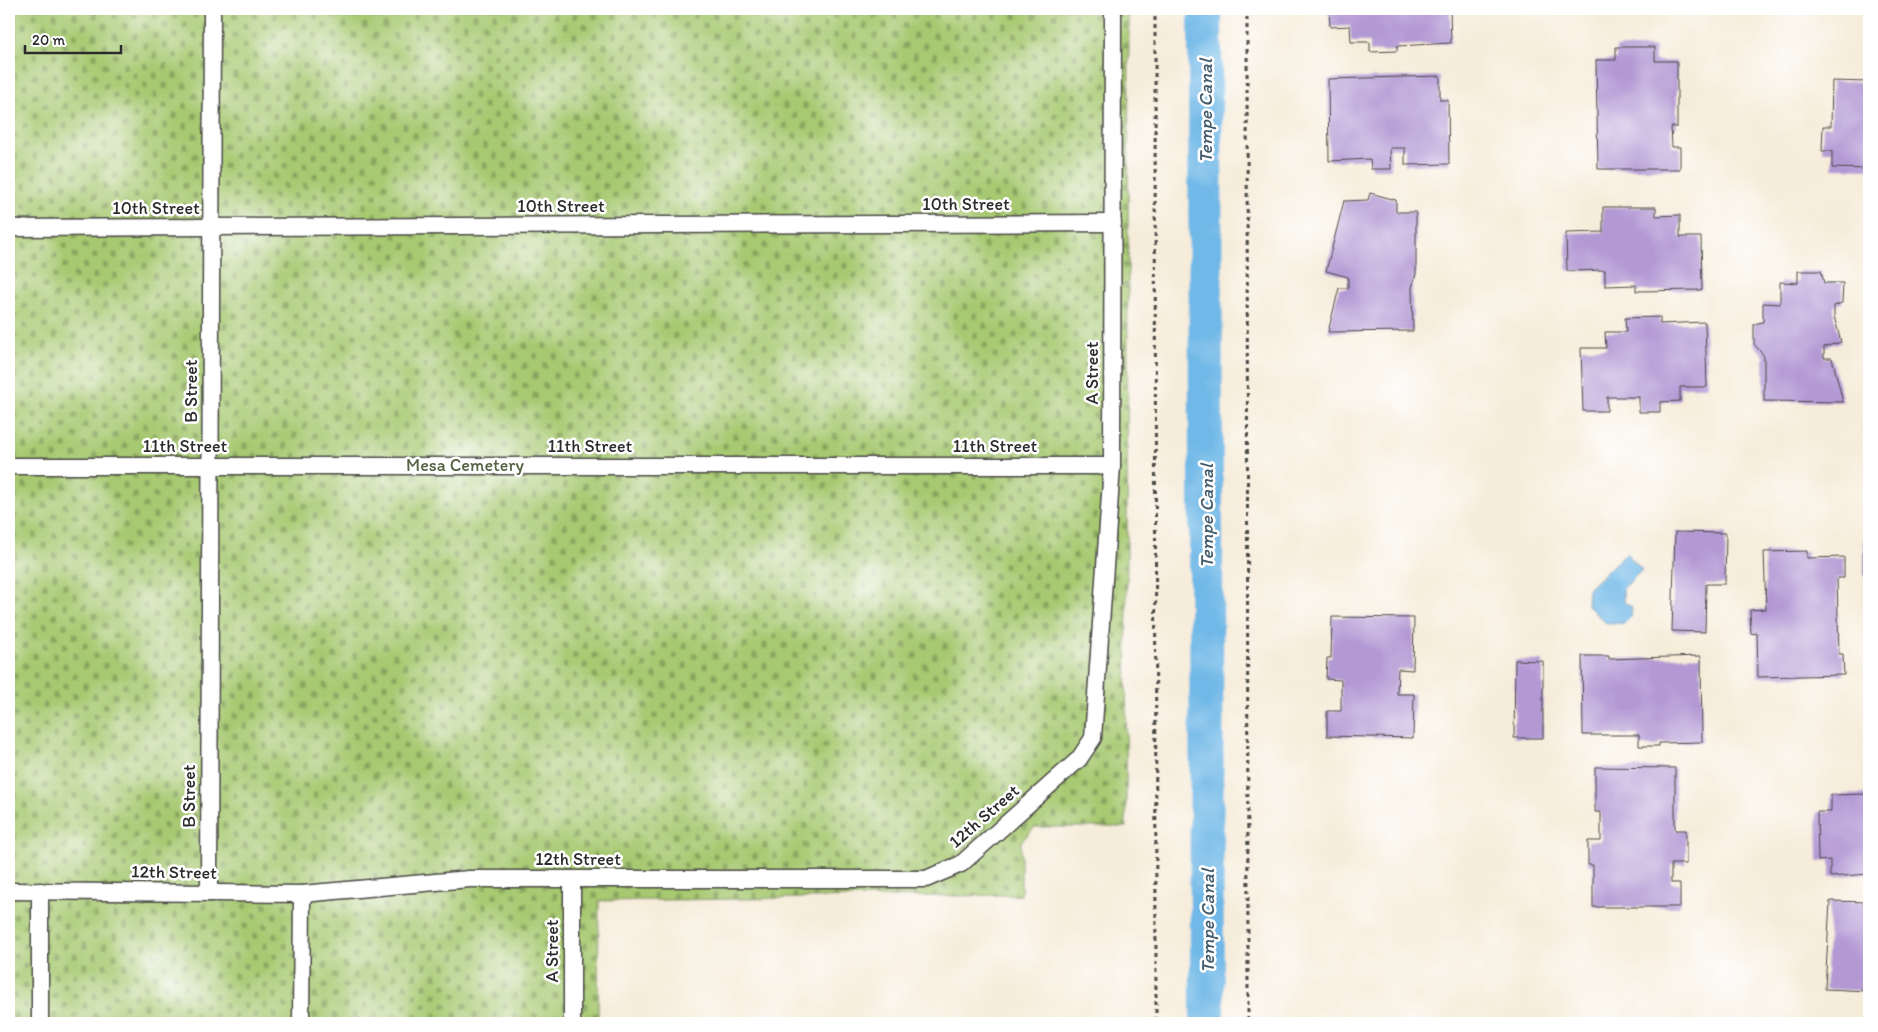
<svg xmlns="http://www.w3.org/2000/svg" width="1878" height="1032" viewBox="0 0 1878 1032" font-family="Itim,sans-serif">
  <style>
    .cemetery { fill: url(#cemetery-stones); stroke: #697a4e }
    .water { fill: #6fb8e7; stroke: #4d7289 }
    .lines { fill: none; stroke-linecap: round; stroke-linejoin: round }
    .canal { stroke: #6fb8e7; stroke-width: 34 }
    .building { fill: #b399d4 }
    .lane-casing { stroke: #494845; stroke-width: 19 }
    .path { stroke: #494845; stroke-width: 3; stroke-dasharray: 4 4; stroke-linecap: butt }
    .lane { stroke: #fff; stroke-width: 16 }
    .labels { text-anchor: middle; stroke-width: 5; stroke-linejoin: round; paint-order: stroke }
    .street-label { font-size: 18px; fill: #2b2b2b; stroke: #fff }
    .park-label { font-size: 18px; fill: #566244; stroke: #fff }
    .water-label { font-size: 19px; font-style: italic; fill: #435c6d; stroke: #fff }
  </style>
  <defs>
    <pattern id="cemetery-stones" width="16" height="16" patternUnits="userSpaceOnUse" patternTransform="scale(1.25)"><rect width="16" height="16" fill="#a7c971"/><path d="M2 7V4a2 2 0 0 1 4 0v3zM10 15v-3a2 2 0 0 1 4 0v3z" fill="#88a35d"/></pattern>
  </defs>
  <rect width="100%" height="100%" fill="#fff"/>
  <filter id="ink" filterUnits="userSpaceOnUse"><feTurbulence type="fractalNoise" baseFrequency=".02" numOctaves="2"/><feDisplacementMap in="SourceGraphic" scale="10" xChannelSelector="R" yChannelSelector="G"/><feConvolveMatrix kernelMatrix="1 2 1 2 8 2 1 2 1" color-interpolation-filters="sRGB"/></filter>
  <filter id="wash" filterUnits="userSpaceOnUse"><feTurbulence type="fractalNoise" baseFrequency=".0096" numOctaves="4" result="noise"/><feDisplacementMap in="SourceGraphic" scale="20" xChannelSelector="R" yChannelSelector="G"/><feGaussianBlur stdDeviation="1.12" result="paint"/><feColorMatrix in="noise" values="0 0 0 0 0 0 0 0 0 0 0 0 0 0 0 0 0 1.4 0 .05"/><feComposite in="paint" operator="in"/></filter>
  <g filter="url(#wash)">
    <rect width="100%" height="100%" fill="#f6ecda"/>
    <path class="cemetery" d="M9,9H1129L1126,827H1035L1021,842V895L599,901L598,1023H9Z"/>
    <path class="water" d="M1626,553L1642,570L1623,589V601L1632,607L1631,617L1625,623L1607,624L1587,605L1588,589Z"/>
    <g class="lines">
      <path class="canal" d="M1205,9L1207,1023"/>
    </g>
    <g id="blocks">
      <g class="building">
        <path d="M1329,9H1450L1451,43L1397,46V51L1370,52V42H1351L1350,26L1330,27Z"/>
        <path d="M1616,47H1655V61H1677V127H1671L1672,147H1680V169H1598L1596,60H1616Z"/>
        <path d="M1440,76V100H1448L1449,164L1405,165V148H1390L1391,169H1371L1370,159L1329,161L1328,79Z"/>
        <path d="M1832,81L1869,82V169L1832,168V151H1822L1823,126H1831Z"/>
        <path d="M1370,193L1396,200V212H1416V274L1412,288L1413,331L1328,332L1339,288H1348V277L1326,271L1344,201L1368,200Z"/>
        <path d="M1603,207H1656V216L1680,215V237H1701L1702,290L1636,291V285L1605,286V270L1567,271L1566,233L1603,232Z"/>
        <path d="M1798,271H1821L1824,283H1843L1842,303L1834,306V316L1841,342L1824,347V358H1832L1843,402L1764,401V356L1754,344V324L1763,322V303L1780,304V282L1798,283Z"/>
        <path d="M1660,317V324L1705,322L1707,387H1680V401L1660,402V412H1639V397H1607V411H1583L1581,348H1606L1605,332H1626L1625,318Z"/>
        <path d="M1675,532L1726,533L1725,584H1706L1705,632L1672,631Z"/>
        <rect x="1864" y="541" width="5" height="34"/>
        <path d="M1807,551V558L1844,557V578H1837L1839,654H1843L1844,675L1758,677L1757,633L1751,634L1750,610L1766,609L1764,552Z"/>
        <path d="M1332,617L1414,618L1413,670L1398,669L1397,694H1414L1413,738L1327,736V711H1341V680L1326,679L1327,658H1331Z"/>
        <path d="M1582,656H1609V659L1701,656L1702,742L1659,743V746H1639V735H1583Z"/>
        <path d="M1515,660L1543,661V738H1514Z"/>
        <path d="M1595,767L1675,768V830H1686V864H1671V883H1680V907H1593V865H1588V841H1601V812H1595Z"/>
        <path d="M1869,794V874L1830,877V860L1818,861L1817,812H1831V795Z"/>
        <path d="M1830,901L1869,902V991L1825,989Z"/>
      </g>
    </g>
  </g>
  <g filter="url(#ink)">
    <use href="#blocks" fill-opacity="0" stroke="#494845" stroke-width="1"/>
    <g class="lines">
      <g class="lane-casing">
        <g id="lane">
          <path d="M9,228L1113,223"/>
          <path d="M9,466H1112"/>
          <path d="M572,879V1023"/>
          <path d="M9,891L302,894L469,879H926L961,864L1079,759L1093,738L1112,466L1113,9"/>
          <path d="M40,891V1023"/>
          <path d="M209,893L212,9"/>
          <path d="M301,1023L302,894"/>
        </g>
      </g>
      <g class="path">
        <path d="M1155,9L1156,1023"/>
        <path d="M1247,9L1248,1023"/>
      </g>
      <use href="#lane" class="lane"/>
    </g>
  </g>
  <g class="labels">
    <g class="street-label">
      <text x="966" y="210">10th Street</text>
      <text x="561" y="212">10th Street</text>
      <text x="156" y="214">10th Street</text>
      <text transform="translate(1092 373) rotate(-90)" y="6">A Street</text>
      <text transform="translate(191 391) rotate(-90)" y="6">B Street</text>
      <text x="185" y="452">11th Street</text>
      <text x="590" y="452">11th Street</text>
      <text x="995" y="452">11th Street</text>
      <text transform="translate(189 796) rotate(-90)" y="6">B Street</text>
      <text transform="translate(984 816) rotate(-41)" y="6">12th Street</text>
      <text x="578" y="865">12th Street</text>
      <text transform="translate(174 872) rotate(1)" y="6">12th Street</text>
      <text transform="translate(552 951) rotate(-90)" y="6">A Street</text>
    </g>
    <g class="park-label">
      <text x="465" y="471">Mesa Cemetery</text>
    </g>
    <g class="water-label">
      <text transform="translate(1205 111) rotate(-90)" y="7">Tempe Canal</text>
      <text transform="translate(1206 516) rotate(-90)" y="7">Tempe Canal</text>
      <text transform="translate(1207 921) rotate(-90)" y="7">Tempe Canal</text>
    </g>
  </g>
  <rect width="1878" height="1032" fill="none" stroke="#fff" stroke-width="30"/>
  <path d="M25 45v8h96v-8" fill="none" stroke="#2b2b2b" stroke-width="2.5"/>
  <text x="32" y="45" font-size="15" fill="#2b2b2b" stroke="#ffffff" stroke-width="4" paint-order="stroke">20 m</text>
</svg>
